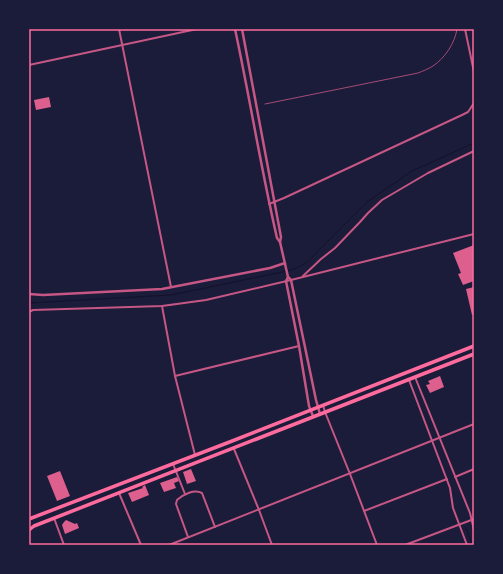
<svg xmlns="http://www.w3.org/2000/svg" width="503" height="574" viewBox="0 0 503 574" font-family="'Exo 2',sans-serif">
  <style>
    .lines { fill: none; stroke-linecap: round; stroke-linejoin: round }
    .stream { stroke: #12122b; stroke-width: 1 }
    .building { fill: #dd5f8e }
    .minor { stroke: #c65784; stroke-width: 2 }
    .tertiary { stroke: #c65784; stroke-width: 2.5 }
    .trunk { stroke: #ff6b9d; stroke-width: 3.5 }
    .rail { stroke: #a44b75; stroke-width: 1 }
    .neatline { fill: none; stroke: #ff6b9d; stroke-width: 1.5 }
  </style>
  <rect width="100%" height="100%" fill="#1b1b3a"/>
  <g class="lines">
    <g class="stream">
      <path d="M29,300L34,303"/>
      <path d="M29,303L171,295L292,270L306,263L367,202L412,171L474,143"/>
      <path d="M466,528L472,545"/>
    </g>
  </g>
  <g class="building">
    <path d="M49,97L51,107L36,110L34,100Z"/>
    <path d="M474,245V281L463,285L458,274L461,273L453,253Z"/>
    <path d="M474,287V315H472L466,289Z"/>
    <path d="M440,376L444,387L430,393L426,385L430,384L428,381Z"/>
    <path d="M191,469L196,481L187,484L183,472Z"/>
    <path d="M60,471L70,496L57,501L47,476Z"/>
    <path d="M177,477L179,481L174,483L176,488L164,492L160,483Z"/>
    <path d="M145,485L149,495L132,502L128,493L143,488L142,487Z"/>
    <path d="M66,520L75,524L77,523L79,528L65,534L62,525L64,522Z"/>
  </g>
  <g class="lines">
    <g class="minor">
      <path d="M119,29L171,287"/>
      <path d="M465,29L474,72"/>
      <path d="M29,65L197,29"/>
      <path d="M269,204L284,198L462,115L468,112L474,103"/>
      <path d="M303,276L321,259L335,248L360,222L368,213L382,200L428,173L474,151"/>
      <path d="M162,306L175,376L195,455"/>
      <path d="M29,312L33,310L162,306L206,300L291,280L474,234"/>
      <path d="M175,376L299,346"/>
      <path d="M415,377L470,513L474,530"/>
      <path d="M409,380L450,488L453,508L467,545"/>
      <path d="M323,405L325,412L350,474L377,545"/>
      <path d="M234,449L259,510L272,545"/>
      <path d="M173,464L185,494"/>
      <path d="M455,477L474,469"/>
      <path d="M119,493L141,545"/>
      <path d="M364,511L447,479"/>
      <path d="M54,518L64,545"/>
      <path d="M188,537L176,504L177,500C184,494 194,489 202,493L215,527"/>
      <path d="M169,545L474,424"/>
      <path d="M405,545L474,519"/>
    </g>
    <g class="tertiary">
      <path d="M235,29C250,99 261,169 277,238L280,242"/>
      <path d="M242,29L281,237L280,242L288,277L286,281L299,346L309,406L313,416"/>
      <path d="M288,277L291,280L316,400L320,414"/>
      <path d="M29,294L43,295L162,289L270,268L285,263"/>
    </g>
    <g class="trunk">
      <path d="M29,519L227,443L474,346"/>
      <path d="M29,530L34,526L474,354"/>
    </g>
    <path class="rail" d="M265,104L418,73C423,71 428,69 433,66C445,58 455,43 457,29"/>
  </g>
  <rect width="503" height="574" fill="none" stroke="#1b1b3a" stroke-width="60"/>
  <rect x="30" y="30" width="443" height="514" class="neatline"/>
</svg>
